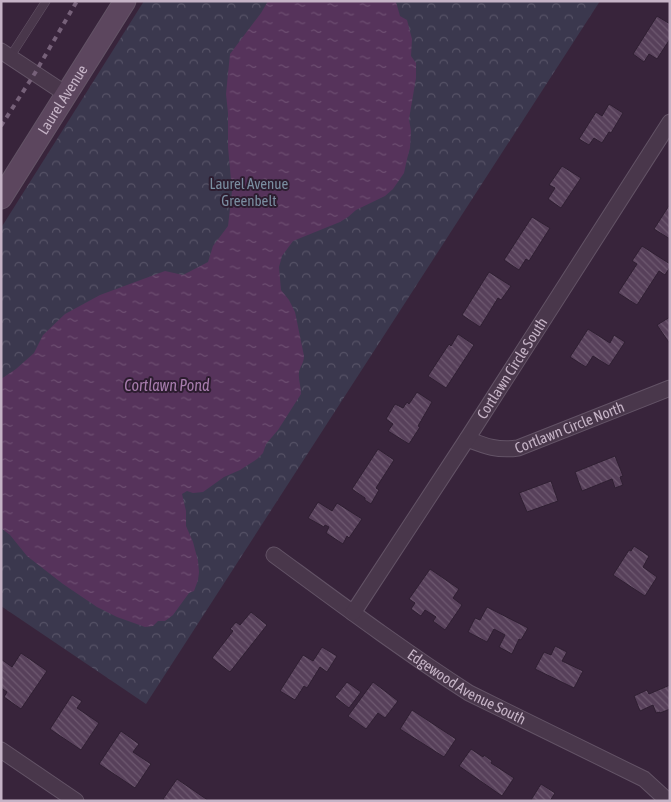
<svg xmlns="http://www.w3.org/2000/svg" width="671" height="802" viewBox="0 0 671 802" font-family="'Asap Condensed',sans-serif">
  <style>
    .park { fill: url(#park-crowns) }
    .water { fill: url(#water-ripples) }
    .building { fill: url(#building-back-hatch); stroke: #2f1f32 }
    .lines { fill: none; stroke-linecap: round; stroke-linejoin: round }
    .lane-casing { stroke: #635366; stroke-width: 9 }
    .street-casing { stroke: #635366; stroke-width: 17 }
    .secondary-casing { stroke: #635366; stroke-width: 23 }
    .lane { stroke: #49374b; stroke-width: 8 }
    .street { stroke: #49374b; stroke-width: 15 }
    .secondary { stroke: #5c465e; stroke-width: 21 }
    .rail { stroke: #766179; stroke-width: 4; stroke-dasharray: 5 5; stroke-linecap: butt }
    .labels { text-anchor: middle; stroke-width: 4; stroke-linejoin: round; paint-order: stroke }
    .street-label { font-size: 15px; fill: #c5b3c6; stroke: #2d1d30 }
    .park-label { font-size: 15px; fill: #7a8da0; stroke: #2d1d30 }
    .water-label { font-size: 16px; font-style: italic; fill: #a77cad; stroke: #2d1d30 }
  </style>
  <defs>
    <pattern id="park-crowns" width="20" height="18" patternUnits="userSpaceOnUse" patternTransform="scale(1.25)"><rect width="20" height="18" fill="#3b384e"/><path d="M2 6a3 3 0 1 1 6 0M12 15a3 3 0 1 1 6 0" fill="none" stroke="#565266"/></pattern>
    <pattern id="water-ripples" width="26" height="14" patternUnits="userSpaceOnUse" patternTransform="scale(1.25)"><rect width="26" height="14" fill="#56335b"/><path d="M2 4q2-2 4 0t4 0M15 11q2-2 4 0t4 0" fill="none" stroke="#6d4e71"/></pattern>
    <pattern id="building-back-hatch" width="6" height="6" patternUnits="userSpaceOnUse" patternTransform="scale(1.25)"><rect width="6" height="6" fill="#57405a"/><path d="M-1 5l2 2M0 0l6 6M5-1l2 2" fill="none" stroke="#6e5970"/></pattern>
  </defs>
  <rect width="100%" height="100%" fill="#38243b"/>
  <path class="park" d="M144,1H600L146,704L1,606V228Z"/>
  <path class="water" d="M268,1L396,2L400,16L407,20L412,39L411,56L416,63V78L409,119L411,131L410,148L407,159L404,173L393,189L385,196L356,210L348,217L340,222L293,241L282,256L279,267L281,290L289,300L295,312L304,356C304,363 300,367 299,372C298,379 301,386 301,394L278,430L266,444L263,453L257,459L240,470L224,477L203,492L193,493L187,491L182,494L186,511V526L193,542L198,561L199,572L198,580L194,591L189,593L173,615L165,621H158L153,626L145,627L117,617L97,607L63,584L27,556L10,535L1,528V379L16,369L34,353L43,335L65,314L100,295L165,271L183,275L208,262L213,246L228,226L232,191L228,147V113L226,94L230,54L261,13Z"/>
  <g class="building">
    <path d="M657,16L670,24V39L657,59L649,54L644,62L633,54Z"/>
    <path d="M609,104L623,113L611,133L609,132L602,143L594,138L589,145L579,139L596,112L602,116Z"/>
    <path d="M562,166L581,178L561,208L548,199L555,188L549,185Z"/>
    <path d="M670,204V239L654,229Z"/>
    <path d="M532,217L550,228L529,261L526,259L519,270L504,260Z"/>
    <path d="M642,246L670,264V267L665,275L659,271L637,305L618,293L637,264L632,261Z"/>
    <path d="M489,272L511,286L501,300L498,298L480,327L462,315Z"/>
    <path d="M670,317V344L657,325Z"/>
    <path d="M588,329L610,343L614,335L625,342L609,366L593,356L586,367L570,357Z"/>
    <path d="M458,334L474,345L446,388L428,376L449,344L451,346Z"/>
    <path d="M417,392L432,402L418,426L420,427L409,444L388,431L393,424L386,419L395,404L403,408L407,402L409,404Z"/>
    <path d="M378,449L394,460L376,488L379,490L371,504L365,500V498L352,489Z"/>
    <path d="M615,456L623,476L620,477L623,485L615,488L612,479L582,491L575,472Z"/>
    <path d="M551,481L558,501L527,512L519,493Z"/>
    <path d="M318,502L332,511L337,503L362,519L349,538L347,536L343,544L326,533L329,527L325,525L324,527L308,518Z"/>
    <path d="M634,546L649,556L643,567L657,577L645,596L613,575L629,550L631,551Z"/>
    <path d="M430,569L459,589L453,598L462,605L445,630L433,621L436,617L425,610L421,616L411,609L415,603L409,599Z"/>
    <path d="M487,607L528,628L521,640L519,639L512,654L499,647L505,635L494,629L487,642L468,632L475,618L480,620Z"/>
    <path d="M251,612L267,625L230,672L212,658L233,631L230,629L236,622L240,625Z"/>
    <path d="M555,646L567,652L562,661L583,671L574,688L535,669L544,652L551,655Z"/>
    <path d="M322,647L337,656L327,672L320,667L307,688L304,686L295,700L280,691L303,655L313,661Z"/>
    <path d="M21,653L47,671L21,709L4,697L7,692L1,688V659L12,667Z"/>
    <path d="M347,682L361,692L349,708L335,697Z"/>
    <path d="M373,682L398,701L385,718L378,713L366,729L348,716Z"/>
    <path d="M670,685V709L660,713V712L656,713L653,705L640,711L634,696L647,690L649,694Z"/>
    <path d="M72,695L82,701L77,708L99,723L81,750L50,729Z"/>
    <path d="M412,710L456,739L444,757L400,729Z"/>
    <path d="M121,731L139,744L133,752L151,764L135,788L99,764Z"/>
    <path d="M471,749L483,757L484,755L492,761L491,763L514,778L502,796L459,766Z"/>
    <path d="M177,779L209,801H166L163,799Z"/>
    <path d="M541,784L555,793L550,801L531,800Z"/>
  </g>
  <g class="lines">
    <g class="lane-casing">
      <path id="lane" d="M10,57L46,1"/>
    </g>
    <g class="street-casing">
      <g id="street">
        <path d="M1,51L66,94"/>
        <path id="s1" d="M467,439C485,446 497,451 518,448L670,388"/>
        <path id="s2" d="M274,555C338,602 402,650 469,693L644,779L668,801"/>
        <path id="s3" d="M353,613L467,439L670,122"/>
        <path d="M1,750L76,801"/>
      </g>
    </g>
    <g class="secondary-casing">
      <g id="secondary">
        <path id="s4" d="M1,198L125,1"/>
      </g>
    </g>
    <use href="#lane" class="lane"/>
    <use href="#street" class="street"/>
    <use href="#secondary" class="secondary"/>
    <path class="rail" d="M1,126L35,73L77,1"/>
  </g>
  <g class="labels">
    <g class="street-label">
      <text dy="5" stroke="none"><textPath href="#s4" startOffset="116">Laurel Avenue</textPath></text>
      <text dy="5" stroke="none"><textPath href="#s3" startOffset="292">Cortlawn Circle South</textPath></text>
      <text dy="5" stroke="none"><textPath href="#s1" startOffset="108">Cortlawn Circle North</textPath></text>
      <text dy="5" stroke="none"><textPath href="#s2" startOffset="234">Edgewood Avenue South</textPath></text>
    </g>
    <g class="park-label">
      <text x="249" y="189">Laurel Avenue<tspan x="249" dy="17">Greenbelt</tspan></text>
    </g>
    <g class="water-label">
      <text x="167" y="391">Cortlawn Pond</text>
    </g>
  </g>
  <rect width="671" height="802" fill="none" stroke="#c5b3c6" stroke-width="5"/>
</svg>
